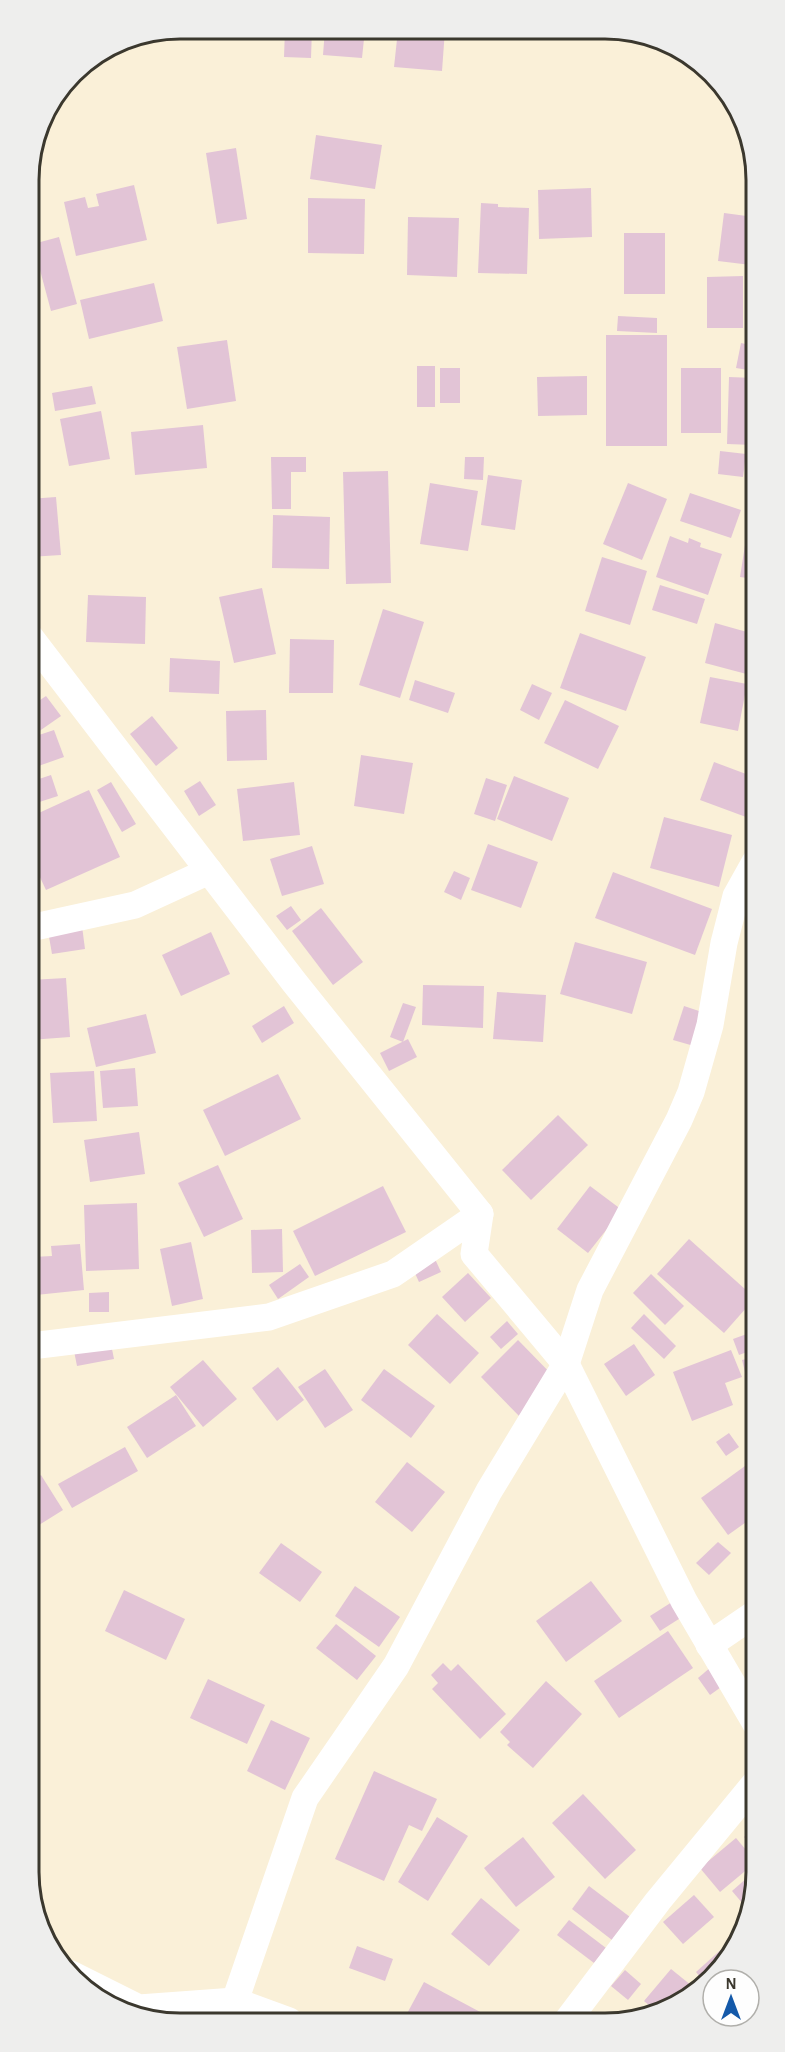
<svg xmlns="http://www.w3.org/2000/svg" width="785" height="2052" viewBox="0 0 785 2052" font-family="'Alegreya Sans',sans-serif">
  <style>
    .building { fill: #e2c4d6 }
    .lines { fill: none; stroke-linecap: round; stroke-linejoin: round }
    .minor { stroke: #fff; stroke-width: 27 }
    .rim { fill: none; stroke: #3b382e; stroke-width: 3 }
  </style>
  <rect width="100%" height="100%" fill="#faf0d8"/>
  <g class="building">
    <path d="M285,29H312L311,58L284,57Z"/>
    <path d="M325,29L374,30L373,40L364,39L362,58L323,55Z"/>
    <path d="M398,30H445L442,71L394,67Z"/>
    <path d="M316,135L382,145L375,189L310,179Z"/>
    <path d="M236,148L247,219L217,224L206,153Z"/>
    <path d="M134,185L147,240L76,256L64,202L85,197L88,208L99,206L96,194Z"/>
    <path d="M591,188L592,237L539,239L538,190Z"/>
    <path d="M308,198L365,199L364,254L308,253Z"/>
    <path d="M481,203L498,204V207L529,208L527,274L478,273Z"/>
    <path d="M724,213L754,217L751,265L718,261Z"/>
    <path d="M408,217L459,218L457,277L407,275Z"/>
    <rect x="624" y="233" width="41" height="61"/>
    <path d="M59,237L77,304L51,311L33,244Z"/>
    <path d="M743,276V328H707V277Z"/>
    <path d="M154,283L163,321L89,339L80,300Z"/>
    <path d="M618,316L657,318V333L617,331Z"/>
    <rect x="606" y="335" width="61" height="111"/>
    <path d="M227,340L236,401L187,409L177,347Z"/>
    <path d="M741,343L754,346V371L736,368Z"/>
    <rect x="417" y="366" width="18" height="41"/>
    <rect x="440" y="368" width="20" height="35"/>
    <rect x="681" y="368" width="40" height="65"/>
    <path d="M587,376V415L538,416L537,377Z"/>
    <path d="M729,377L754,378V445L727,444Z"/>
    <path d="M92,386L96,404L55,411L52,393Z"/>
    <path d="M101,411L110,459L69,466L60,419Z"/>
    <path d="M203,425L207,468L135,475L131,432Z"/>
    <path d="M750,449H754V470H749Z"/>
    <path d="M720,451L746,454L743,477L718,474Z"/>
    <path d="M271,457H306V472H291V509H272Z"/>
    <path d="M465,457H484L483,480L464,479Z"/>
    <path d="M388,471L391,583L346,584L343,472Z"/>
    <path d="M488,475L522,480L515,530L481,525Z"/>
    <path d="M430,483L478,491L468,551L420,544Z"/>
    <path d="M628,483L667,499L642,560L603,544Z"/>
    <path d="M690,493L741,510L731,538L680,521Z"/>
    <path d="M56,497L61,555L29,557V499Z"/>
    <path d="M273,515L330,517L329,569L272,568Z"/>
    <path d="M748,526L754,527V579L740,577Z"/>
    <path d="M670,536L688,543L689,538L701,543L700,547L722,554L708,595L656,577Z"/>
    <path d="M602,557L647,571L630,625L585,611Z"/>
    <path d="M660,585L705,599L697,624L652,610Z"/>
    <path d="M262,588L276,654L234,663L219,597Z"/>
    <path d="M88,595L146,597L145,644L86,642Z"/>
    <path d="M383,609L424,622L400,698L359,685Z"/>
    <path d="M715,623L754,634V676L705,663Z"/>
    <path d="M580,633L646,657L626,711L560,688Z"/>
    <path d="M290,639L334,640L333,693H289Z"/>
    <path d="M170,658L220,661L219,694L169,692Z"/>
    <path d="M710,677L747,684L738,731L700,723Z"/>
    <path d="M415,680L455,693L448,713L409,700Z"/>
    <path d="M532,684L552,693L539,720L520,710Z"/>
    <path d="M46,696L61,716L38,732L30,721V707Z"/>
    <path d="M565,700L619,726L598,769L544,743Z"/>
    <path d="M266,710L267,760L227,761L226,711Z"/>
    <path d="M152,716L178,748L156,766L130,734Z"/>
    <path d="M54,730L64,757L30,769V738Z"/>
    <path d="M361,755L413,763L404,814L354,806Z"/>
    <path d="M714,762L754,777L755,792L746,817L700,800Z"/>
    <path d="M51,775L58,796L30,805V782Z"/>
    <path d="M514,776L569,798L552,841L497,819Z"/>
    <path d="M486,778L507,785L495,821L474,814Z"/>
    <path d="M200,781L216,805L199,816L184,791Z"/>
    <path d="M111,782L136,824L122,832L97,790Z"/>
    <path d="M294,782L300,835L243,841L237,789Z"/>
    <path d="M89,790L120,857L46,890L30,856V817Z"/>
    <path d="M664,817L732,835L719,887L650,868Z"/>
    <path d="M488,844L538,862L521,908L471,890Z"/>
    <path d="M312,846L324,884L282,896L270,859Z"/>
    <path d="M454,871L470,878L461,900L444,892Z"/>
    <path d="M613,872L712,909L695,955L595,918Z"/>
    <path d="M291,906L301,920L287,930L276,916Z"/>
    <path d="M321,908L363,962L333,985L292,931Z"/>
    <path d="M82,926L85,949L52,954L48,931Z"/>
    <path d="M211,932L230,974L181,996L162,955Z"/>
    <path d="M39,939L40,969L30,970V940Z"/>
    <path d="M575,942L647,962L632,1014L560,994Z"/>
    <path d="M66,978L70,1037L30,1040V980Z"/>
    <path d="M423,985L484,986L483,1028L422,1025Z"/>
    <path d="M497,992L546,995L543,1042L493,1039Z"/>
    <path d="M403,1003L416,1007L403,1042L390,1037Z"/>
    <path d="M284,1006L294,1023L262,1043L252,1026Z"/>
    <path d="M684,1006L705,1013L694,1046L673,1040Z"/>
    <path d="M146,1014L156,1053L96,1067L87,1028Z"/>
    <path d="M408,1039L417,1057L389,1071L380,1053Z"/>
    <path d="M135,1068L138,1106L103,1108L100,1071Z"/>
    <path d="M94,1071L97,1121L53,1123L50,1073Z"/>
    <path d="M278,1074L301,1119L225,1156L203,1110Z"/>
    <path d="M36,1079L37,1117L30,1118V1080Z"/>
    <path d="M558,1115L588,1145L531,1200L502,1170Z"/>
    <path d="M139,1132L145,1174L90,1182L84,1140Z"/>
    <path d="M218,1165L243,1219L204,1237L178,1183Z"/>
    <path d="M383,1186L406,1232L315,1276L293,1231Z"/>
    <path d="M590,1186L622,1210L588,1253L557,1229Z"/>
    <path d="M137,1203L139,1269L86,1271L84,1205Z"/>
    <path d="M282,1229L283,1272L252,1273L251,1230Z"/>
    <path d="M689,1239L755,1298L724,1333L657,1274Z"/>
    <path d="M191,1242L203,1299L172,1306L160,1249Z"/>
    <path d="M80,1244L84,1290L36,1295L33,1257L52,1256L51,1246Z"/>
    <path d="M435,1259L441,1272L419,1282L413,1269Z"/>
    <path d="M300,1264L309,1277L278,1299L269,1285Z"/>
    <path d="M468,1273L491,1298L465,1322L442,1297Z"/>
    <path d="M651,1274L684,1306L665,1325L633,1293Z"/>
    <path d="M109,1292V1312H89V1293Z"/>
    <path d="M437,1314L479,1353L450,1384L408,1345Z"/>
    <path d="M644,1314L676,1346L664,1359L631,1328Z"/>
    <path d="M507,1321L518,1334L501,1349L490,1337Z"/>
    <path d="M755,1331V1349L739,1355L733,1339Z"/>
    <path d="M110,1339L114,1359L77,1366L73,1346Z"/>
    <path d="M518,1340L562,1385L524,1421L481,1377Z"/>
    <path d="M634,1344L655,1375L626,1396L604,1364Z"/>
    <path d="M731,1350L742,1377L725,1383L733,1405L692,1421L673,1372Z"/>
    <path d="M755,1357V1399L752,1400L742,1360Z"/>
    <path d="M203,1360L237,1399L203,1427L170,1387Z"/>
    <path d="M278,1367L304,1400L277,1421L252,1388Z"/>
    <path d="M325,1369L353,1410L325,1428L298,1387Z"/>
    <path d="M384,1369L435,1406L411,1438L361,1400Z"/>
    <path d="M176,1395L196,1426L147,1458L127,1427Z"/>
    <path d="M729,1433L739,1447L726,1456L716,1442Z"/>
    <path d="M125,1447L138,1471L72,1508L58,1484Z"/>
    <path d="M756,1458V1515L728,1535L701,1498Z"/>
    <path d="M407,1462L445,1492L412,1532L375,1502Z"/>
    <path d="M41,1475L63,1510L31,1530V1482Z"/>
    <path d="M718,1542L731,1553L709,1575L696,1563Z"/>
    <path d="M281,1543L322,1572L300,1602L259,1573Z"/>
    <path d="M591,1581L622,1621L566,1662L536,1621Z"/>
    <path d="M355,1586L400,1617L379,1647L335,1616Z"/>
    <path d="M124,1590L185,1619L166,1660L105,1631Z"/>
    <path d="M672,1602L682,1617L660,1631L650,1616Z"/>
    <path d="M336,1624L376,1656L357,1680L316,1648Z"/>
    <path d="M668,1631L693,1668L619,1718L594,1681Z"/>
    <path d="M443,1663L451,1671L458,1664L506,1714L480,1739L432,1689L438,1683L431,1675Z"/>
    <path d="M711,1667L724,1685L710,1695L698,1678Z"/>
    <path d="M208,1679L265,1705L247,1744L190,1718Z"/>
    <path d="M546,1681L582,1714L533,1768L507,1745L510,1742L500,1732Z"/>
    <path d="M271,1720L310,1738L285,1790L247,1771Z"/>
    <path d="M374,1771L437,1799L422,1831L409,1825L384,1881L335,1859Z"/>
    <path d="M583,1794L636,1850L605,1879L552,1823Z"/>
    <path d="M437,1817L468,1836L428,1901L398,1882Z"/>
    <path d="M756,1826V1851L744,1837Z"/>
    <path d="M523,1837L555,1877L516,1907L484,1868Z"/>
    <path d="M736,1838L756,1862L720,1892L700,1868Z"/>
    <path d="M756,1870V1881L749,1911L732,1891Z"/>
    <path d="M589,1886L630,1917L612,1940L572,1909Z"/>
    <path d="M694,1895L714,1917L683,1944L663,1922Z"/>
    <path d="M481,1898L520,1930L489,1966L451,1934Z"/>
    <path d="M569,1920L606,1948L594,1963L557,1935Z"/>
    <path d="M357,1946L393,1959L385,1981L349,1968Z"/>
    <path d="M725,1946L731,1952L719,1971L705,1983L696,1972Z"/>
    <path d="M671,1969L697,1990L681,2003L657,2012L644,2001Z"/>
    <path d="M625,1970L641,1984L628,2000L611,1986Z"/>
    <path d="M424,1982L497,2021H403Z"/>
  </g>
  <g class="lines">
    <g class="minor">
      <path d="M30,637L294,982L480,1214L474,1254L566,1364L684,1601L756,1724"/>
      <path d="M30,928L135,905L209,871"/>
      <path d="M31,1346L269,1317L393,1274L480,1214"/>
      <path d="M709,1645L756,1613"/>
      <path d="M71,1974L139,2008L235,2001L289,2021"/>
      <path d="M235,2001L305,1798L396,1666L489,1491L566,1364L590,1290L679,1120L691,1092L710,1025L724,943L736,896L755,862"/>
      <path d="M567,2021L658,1901L756,1782"/>
    </g>
  </g>
  <path d="M0 0H785V2052H0ZM180 39H605A141 141 0 0 1 746 180V1872A141 141 0 0 1 605 2013H180A141 141 0 0 1 39 1872V180A141 141 0 0 1 180 39Z" fill="#eeeeed" fill-rule="evenodd"/>
  <path class="rim" d="M180 39H605A141 141 0 0 1 746 180V1872A141 141 0 0 1 605 2013H180A141 141 0 0 1 39 1872V180A141 141 0 0 1 180 39Z"/>
  <g transform="translate(731 1998)"><circle r="28" fill="#fefefe" stroke="#b0afab" stroke-width="1.5"/>
  <path d="M0-4.5L10 22L0 15L-10 22Z" fill="#1459a9"/>
  <text y="-9" font-size="16" font-weight="bold" text-anchor="middle" fill="#3b382e">N</text>
  </g>
</svg>
